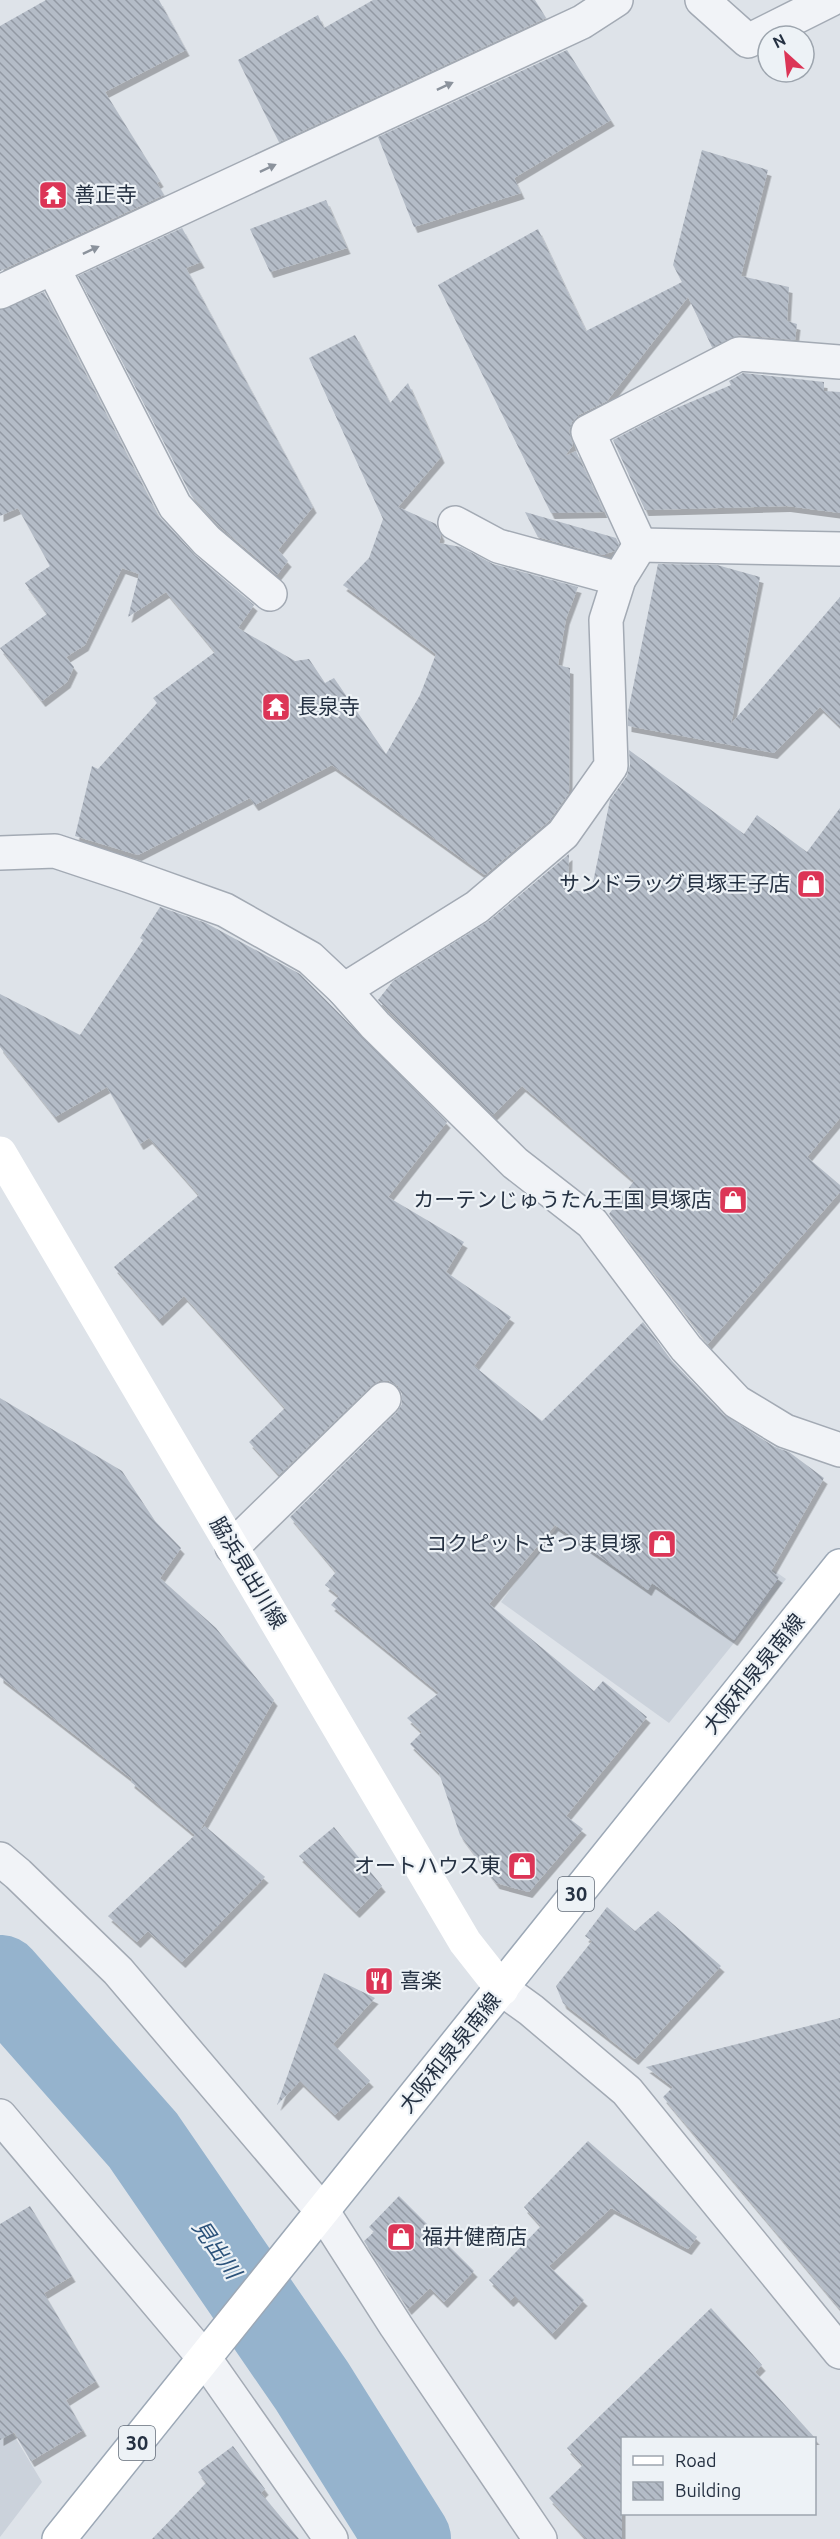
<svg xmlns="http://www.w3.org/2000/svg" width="840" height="2539" viewBox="0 0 840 2539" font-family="Ubuntu,'Noto Sans JP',sans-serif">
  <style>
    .built { fill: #cbd2db }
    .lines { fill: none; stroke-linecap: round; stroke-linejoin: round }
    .river { stroke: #95b3cd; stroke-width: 86 }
    .building { fill: url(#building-back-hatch); filter: url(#shadow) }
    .street-casing { stroke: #a3aab4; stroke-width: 36 }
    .primary-casing { stroke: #9ca8b6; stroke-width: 36 }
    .street { stroke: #f1f3f7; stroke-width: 33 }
    .secondary { stroke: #fff; stroke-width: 33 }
    .primary { stroke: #fff; stroke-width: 33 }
    .oneway { fill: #8b929c }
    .labels { text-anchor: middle; stroke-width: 4.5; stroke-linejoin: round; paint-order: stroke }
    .shield { fill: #edf2f6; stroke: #616b78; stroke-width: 1.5 }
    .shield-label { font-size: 20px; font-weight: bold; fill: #253142 }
    .poi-label { font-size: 21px; fill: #253142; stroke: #edf2f6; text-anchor: start }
    .street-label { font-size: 21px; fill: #253142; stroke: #edf2f6 }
    .water-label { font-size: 22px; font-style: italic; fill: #2b527a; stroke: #edf2f6 }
  </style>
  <defs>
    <pattern id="building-back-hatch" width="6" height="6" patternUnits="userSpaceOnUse" patternTransform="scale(1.5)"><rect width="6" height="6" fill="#b4bcc7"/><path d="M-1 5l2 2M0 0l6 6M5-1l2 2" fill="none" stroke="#9299a3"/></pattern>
    <filter id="shadow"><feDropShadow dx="3.5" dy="6" stdDeviation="0" flood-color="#0004"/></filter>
  </defs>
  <rect width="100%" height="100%" fill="#dee3e9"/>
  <g class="built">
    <path d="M610,1457L786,1579L669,1723L501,1602Z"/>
    <path d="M0,2412L42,2482L0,2537Z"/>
  </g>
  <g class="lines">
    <path class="river" d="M0,1978L143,2140L312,2386L408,2539"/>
  </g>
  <g class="building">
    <path d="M46,0H159L186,50L105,92L160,181L157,183L164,195L0,271V26Z"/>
    <path d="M373,0H535L546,18L279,142L238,60L318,15L324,28Z"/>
    <path d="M567,50L611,120L514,178L521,193L414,227L378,137Z"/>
    <path d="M702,150L768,170L741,276L789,287L787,321L797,324L795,340L740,335L712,347L688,297L607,401L579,415L572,422L569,431L573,445L565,456L576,451L604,512L551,513L438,285L538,229L586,331L682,282L673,265Z"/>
    <path d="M326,200L347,248L270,272L250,229Z"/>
    <path d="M182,228L201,262L186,268L313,507L278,550L288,561L277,575L220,527L191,495L78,276Z"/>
    <path d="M44,292L158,515L195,555L254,605L238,628L295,661L309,659L325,683L334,678L386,754L420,695L436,654L343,585L369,558L383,519L309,358L355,335L390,403L408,383L441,457L398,507L436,524L441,535L439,543L461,547L493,564L578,587L566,619L558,665L570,668L569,793L549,821L485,875L332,765L255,805L250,798L138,855L75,836L92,766L98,769L157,703L153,698L215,652L166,592L128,617L139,574L122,568L85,645L66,657L74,667L67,682L42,701L0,648L47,614L25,583L50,566L18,508L0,516V310Z"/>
    <path d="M743,373L824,382V391L840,392V513L787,506L645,510L613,440L667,412L731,385L729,381Z"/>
    <path d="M525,512L616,538L619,544L615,551L602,555L538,537Z"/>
    <path d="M658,564L717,565L760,577L731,724L840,597V726L820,707L774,753L628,726V712Z"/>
    <path d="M629,750L744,834L757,815L807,852L840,808V1118L807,1157L840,1185V1192L708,1344L609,1214L634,1181L522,1086L493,1115L378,1000L393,981L489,921L569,854L568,890L591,892L610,800L627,776L630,765Z"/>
    <path d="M160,907L206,923L300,974L447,1122L388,1197L464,1242L446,1272L511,1317L474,1366L542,1421L643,1322L672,1361L724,1415L775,1447L789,1452L824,1478L771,1571L779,1577L734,1640L652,1583L648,1590L555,1525L489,1604L594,1691L603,1681L647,1717L566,1816L583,1829L529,1892L496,1883L460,1835L439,1773L410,1744L422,1732L407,1718L439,1693L331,1605L339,1596L325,1585L336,1572L290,1517L397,1412L402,1404V1394L398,1386L389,1381H379L371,1386L279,1475L249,1442L285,1408L184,1296L159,1320L114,1267L199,1195L149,1138L140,1144L107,1087L55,1117L0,1047V994L80,1035L143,940L140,938Z"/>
    <path d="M0,1398L122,1471L155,1521L181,1548L160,1578L216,1628L274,1700L199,1832L205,1826L265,1877L182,1962L148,1931L137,1942L108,1916L195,1835L131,1782L132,1779L0,1677Z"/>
    <path d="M334,1827L382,1886L356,1912L299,1856Z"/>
    <path d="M607,1907L635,1931L658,1911L721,1966L635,2059L563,2003L556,1986L592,1941L585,1936Z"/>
    <path d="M324,1973L375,1998L333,2044L370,2081L335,2115L300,2081L277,2105Z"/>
    <path d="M840,2018V2309L663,2097L673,2087L646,2067Z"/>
    <path d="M588,2141L697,2237L688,2249L611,2208L549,2266L584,2300L552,2334L515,2296L510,2301L489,2280L541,2226L524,2207Z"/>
    <path d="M399,2196L474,2271L444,2302L430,2288L408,2309L364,2241L374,2232L369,2227Z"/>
    <path d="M30,2206L72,2276L44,2293L96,2381L66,2400L83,2430L31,2461L14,2432L0,2440V2224Z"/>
    <path d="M711,2308L762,2365L755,2372L816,2439H622V2539H586L549,2498L583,2465L567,2448Z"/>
    <path d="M233,2446L265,2489L261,2493L299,2539H152L206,2483L198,2472Z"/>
  </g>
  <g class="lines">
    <g class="street-casing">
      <g id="street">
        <path d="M702,0L748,41L830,0"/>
        <path d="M53,268L175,506L207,541L270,594"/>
        <path d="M0,292L582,22L616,0"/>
        <path d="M455,523L498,546L619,579"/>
        <path d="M640,545L588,432L739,354L840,362"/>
        <path d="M640,545L840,549"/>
        <path d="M0,853L55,851L130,876L225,910L310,958L344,990L375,1025L515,1163L592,1223L686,1348L737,1402L785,1431L840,1450"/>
        <path d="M344,990L477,907L563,834L611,766L606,620L619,579L640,545"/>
        <path d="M232,1547L384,1399"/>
        <path d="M0,1859L18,1874L118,1971L323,2212L396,2326L540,2539"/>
        <path d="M502,1989L531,2010L627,2091L840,2352"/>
        <path d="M0,2116L205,2359L331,2539"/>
      </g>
    </g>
    <g class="primary-casing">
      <path id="primary" d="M59,2539L840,1566"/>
    </g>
    <use href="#street" class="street"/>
    <path class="secondary" d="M0,1153L465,1942L502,1989"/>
    <use href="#primary" class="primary"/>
  </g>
  <defs><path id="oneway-solid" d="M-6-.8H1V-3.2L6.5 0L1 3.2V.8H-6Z" transform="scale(1.5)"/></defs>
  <g class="oneway">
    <use href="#oneway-solid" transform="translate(445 86) rotate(-25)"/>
    <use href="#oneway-solid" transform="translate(268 168) rotate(-25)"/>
    <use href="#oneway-solid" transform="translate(91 250) rotate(-25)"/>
  </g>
  <defs>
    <g id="temple-square" transform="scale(1.5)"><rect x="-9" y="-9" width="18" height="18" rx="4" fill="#dc3556" stroke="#edf2f6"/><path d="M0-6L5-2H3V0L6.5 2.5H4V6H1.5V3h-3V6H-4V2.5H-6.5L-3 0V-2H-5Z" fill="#fff"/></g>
    <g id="shop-square" transform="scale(1.5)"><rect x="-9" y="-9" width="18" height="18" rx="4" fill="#dc3556" stroke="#edf2f6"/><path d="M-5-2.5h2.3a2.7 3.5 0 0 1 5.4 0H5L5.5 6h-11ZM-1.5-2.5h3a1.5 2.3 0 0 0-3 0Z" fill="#fff"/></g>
    <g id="restaurant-square" transform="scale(1.5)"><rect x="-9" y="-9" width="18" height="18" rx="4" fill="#dc3556" stroke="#edf2f6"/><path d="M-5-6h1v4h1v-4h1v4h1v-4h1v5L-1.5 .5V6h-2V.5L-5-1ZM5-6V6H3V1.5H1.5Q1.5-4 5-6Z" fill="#fff"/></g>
  </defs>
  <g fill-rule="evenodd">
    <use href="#temple-square" x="53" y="195"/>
    <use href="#temple-square" x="276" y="707"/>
    <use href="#shop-square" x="811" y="884"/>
    <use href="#shop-square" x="733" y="1200"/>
    <use href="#shop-square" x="662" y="1544"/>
    <use href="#shop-square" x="522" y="1866"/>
    <use href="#restaurant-square" x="379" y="1981"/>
    <use href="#shop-square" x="401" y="2237"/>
  </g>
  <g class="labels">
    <g class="shield">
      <rect x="558" y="1877" width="36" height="34" rx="4.5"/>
      <rect x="119" y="2426" width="36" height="34" rx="4.5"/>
    </g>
    <g class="shield-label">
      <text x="576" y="1901">30</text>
      <text x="137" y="2450">30</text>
    </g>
    <g class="poi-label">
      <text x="74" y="202">善正寺</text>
      <text x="297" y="714">長泉寺</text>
      <text x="790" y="891" text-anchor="end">サンドラッグ貝塚王子店</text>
      <text x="712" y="1207" text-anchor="end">カーテンじゅうたん王国 貝塚店</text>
      <text x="641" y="1551" text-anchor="end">コクピット さつま貝塚</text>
      <text x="501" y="1873" text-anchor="end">オートハウス東</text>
      <text x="400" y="1988">喜楽</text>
      <text x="422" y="2244">福井健商店</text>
    </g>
    <g class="street-label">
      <text transform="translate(248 1573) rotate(59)" y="7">脇浜見出川線</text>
      <text transform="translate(754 1674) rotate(-51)" y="7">大阪和泉泉南線</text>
      <text transform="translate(450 2053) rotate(-51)" y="7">大阪和泉泉南線</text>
    </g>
    <g class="water-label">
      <text transform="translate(217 2249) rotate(55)" y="8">見出川</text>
    </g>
  </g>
  <rect x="621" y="2437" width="195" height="78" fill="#edf2f6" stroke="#9da5ae" stroke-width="1.5"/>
  <rect x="633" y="2456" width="30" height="9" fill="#ffffff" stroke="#9da5ae" stroke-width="1.5"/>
  <text x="675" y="2467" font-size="18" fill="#253142">Road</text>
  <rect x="633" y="2482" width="30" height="18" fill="url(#building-back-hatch)" stroke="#9da5ae" stroke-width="1.5"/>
  <text x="675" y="2497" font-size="18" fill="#253142">Building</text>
  <g transform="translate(786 54) rotate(333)"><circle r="28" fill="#edf2f6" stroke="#9da5ae" stroke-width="1.5"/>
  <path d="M0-4.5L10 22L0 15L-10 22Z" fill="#dc3556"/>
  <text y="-9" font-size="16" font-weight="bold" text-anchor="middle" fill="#253142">N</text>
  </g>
</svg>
